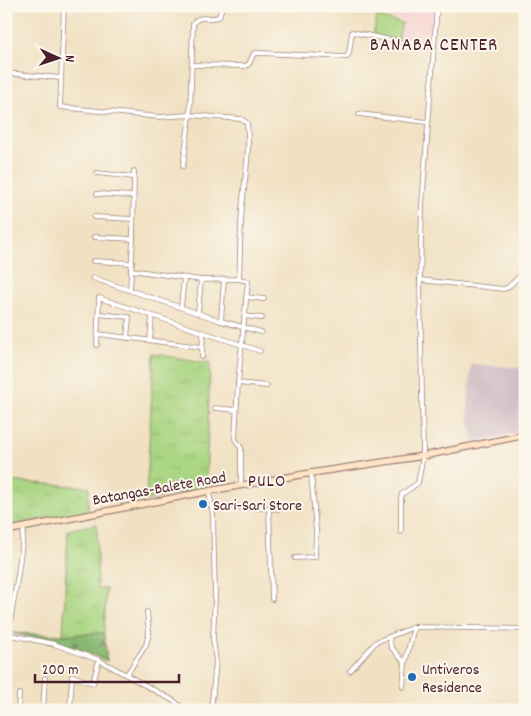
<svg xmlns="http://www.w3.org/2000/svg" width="531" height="716" viewBox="0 0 531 716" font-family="Dekko,sans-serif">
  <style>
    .built { fill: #f7d0cf }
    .industrial { fill: #d2bec5 }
    .grass { fill: url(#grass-tufts); stroke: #7a7a57 }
    .forest { fill: url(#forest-firs); stroke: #696b4e }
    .park { fill: #abd683; stroke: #7a7a57 }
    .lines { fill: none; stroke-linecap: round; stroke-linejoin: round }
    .minor-casing { stroke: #9e8077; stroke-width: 5.5 }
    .secondary-casing { stroke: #9e8077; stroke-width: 8 }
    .minor { stroke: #fff; stroke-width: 4 }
    .secondary { stroke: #ffe4c6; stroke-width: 5.5 }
    .poi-dot { fill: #1f6fb2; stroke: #fbf7ec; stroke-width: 2 }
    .labels { text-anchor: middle; stroke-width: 4; stroke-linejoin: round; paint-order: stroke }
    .street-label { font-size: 16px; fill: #4a1f2b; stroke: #fbf7ec }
    .poi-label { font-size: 16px; fill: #4a1f2b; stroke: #fbf7ec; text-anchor: start }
    .neighbourhood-label { font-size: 18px; letter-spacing: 1px; fill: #4a1f2b; stroke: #fbf7ec }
    .quarter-label { font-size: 19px; letter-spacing: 1px; fill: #4a1f2b; stroke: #fbf7ec }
  </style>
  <defs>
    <pattern id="grass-tufts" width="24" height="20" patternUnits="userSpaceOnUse" patternTransform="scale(1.25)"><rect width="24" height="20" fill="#abd683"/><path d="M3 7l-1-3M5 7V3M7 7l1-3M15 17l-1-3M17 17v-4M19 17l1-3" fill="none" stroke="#95b771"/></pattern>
    <pattern id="forest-firs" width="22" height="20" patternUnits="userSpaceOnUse" patternTransform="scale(1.25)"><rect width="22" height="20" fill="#88b771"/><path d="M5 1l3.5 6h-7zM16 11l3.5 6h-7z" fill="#71945d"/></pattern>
  </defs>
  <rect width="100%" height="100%" fill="#fbf7ec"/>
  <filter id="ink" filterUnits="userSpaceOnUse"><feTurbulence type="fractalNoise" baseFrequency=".02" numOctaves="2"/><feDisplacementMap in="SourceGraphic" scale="10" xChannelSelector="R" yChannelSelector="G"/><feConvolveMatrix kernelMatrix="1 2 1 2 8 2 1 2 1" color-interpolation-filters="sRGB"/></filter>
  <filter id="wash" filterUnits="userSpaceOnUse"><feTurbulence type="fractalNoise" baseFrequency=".0096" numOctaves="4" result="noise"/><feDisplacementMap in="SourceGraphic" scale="20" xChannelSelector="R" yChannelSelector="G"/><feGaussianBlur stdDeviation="1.12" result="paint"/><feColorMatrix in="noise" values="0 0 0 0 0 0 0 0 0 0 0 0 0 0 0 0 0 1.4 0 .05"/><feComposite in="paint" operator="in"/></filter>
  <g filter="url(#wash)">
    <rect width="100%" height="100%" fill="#f1e1c3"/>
    <path class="built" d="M367,6H435L432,46L399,42L403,20L366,11Z"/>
    <path class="industrial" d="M471,364L525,368V431L473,442L468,411Z"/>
    <g class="grass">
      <path d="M154,354L210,363L206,488L146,500Z"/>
      <path d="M6,481L89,487L88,510L22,524L6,526Z"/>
      <path d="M97,524V589H106L104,633L63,635L68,530Z"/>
    </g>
    <path class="forest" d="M11,633L63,635L104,633L107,661C76,647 44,640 11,633Z"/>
    <path class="park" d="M377,17L402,23L398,40L373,35Z"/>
  </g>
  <g filter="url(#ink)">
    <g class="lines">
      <g class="minor-casing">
        <g id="minor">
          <path d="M64,6L60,107L159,117L190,115L241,119L247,123C251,157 242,191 241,224C240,242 240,261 239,279"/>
          <path d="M192,65L245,66L249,64L254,53H260L347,57L349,53L352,32L405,43L434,47"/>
          <path d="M6,73L60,78"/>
          <path d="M359,114L427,122"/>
          <path d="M183,166L190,115L193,24C198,14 209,20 219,17L222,6"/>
          <path d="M97,173L134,177"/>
          <path d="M97,194L133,196"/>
          <path d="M94,217L133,219"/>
          <path d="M94,237L133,239"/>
          <path d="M93,261L132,263"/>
          <path d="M131,270L201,280L239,279L248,281L238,383L235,439L241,448V486"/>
          <path d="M93,278L221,321L261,332"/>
          <path d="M420,280L503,289L507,288L519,277"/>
          <path d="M130,290L133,239L134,171"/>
          <path d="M246,297L264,299"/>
          <path d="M181,307L184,278"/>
          <path d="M198,313L201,280"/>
          <path d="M99,314L129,317L127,338"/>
          <path d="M244,316L262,318"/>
          <path d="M221,321L224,279"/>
          <path d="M98,334L202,347"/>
          <path d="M150,340L152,316"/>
          <path d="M97,345L99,298L260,351"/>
          <path d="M202,357L203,333"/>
          <path d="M238,383L267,386"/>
          <path d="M215,408L236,410"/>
          <path d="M209,491L213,515L215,596L213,639L216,662L211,710"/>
          <path d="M211,506L281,509"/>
          <path d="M269,508L272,599"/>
          <path d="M401,532V499L402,494L418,483L423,456L420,280L422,205L437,6"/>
          <path d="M295,558L315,557L316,531L311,473"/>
          <path d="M6,634L54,644L99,660L174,701L185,710"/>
          <path d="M8,635L18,574L24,528"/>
          <path d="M389,638L391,647L405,663"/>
          <path d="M350,671L376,642L414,627L525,629"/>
          <path d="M127,674L146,645L149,633L147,612"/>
          <path d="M403,687L405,663L414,627"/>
          <path d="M18,710L19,694"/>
          <path d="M43,710L45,678"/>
          <path d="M70,710L72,676L93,683L99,660"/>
        </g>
      </g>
      <g class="secondary-casing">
        <path id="secondary" d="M6,531L209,491L311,473L423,456L525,435"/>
      </g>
      <use href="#minor" class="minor"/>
      <use href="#secondary" class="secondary"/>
    </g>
  </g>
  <g class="poi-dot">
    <circle cx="203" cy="504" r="5"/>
    <circle cx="412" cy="677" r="5"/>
  </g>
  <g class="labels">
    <g class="street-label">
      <text transform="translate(159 487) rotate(-10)" y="6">Batangas-Balete Road</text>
    </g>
    <g class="poi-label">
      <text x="213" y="510">Sari-Sari Store</text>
      <text x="422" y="674">Untiveros<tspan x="422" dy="18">Residence</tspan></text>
    </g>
    <g class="neighbourhood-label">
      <text x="267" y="486">PULO</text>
    </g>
    <g class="quarter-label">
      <text x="434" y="50">BANABA CENTER</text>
    </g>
  </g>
  <rect width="531" height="716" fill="none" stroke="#fbf7ec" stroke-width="25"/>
  <g transform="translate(58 58) rotate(93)" stroke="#fbf7ec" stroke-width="4" paint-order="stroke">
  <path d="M0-4L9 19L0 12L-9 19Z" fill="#4a1f2b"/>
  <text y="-8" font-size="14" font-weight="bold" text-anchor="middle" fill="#4a1f2b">N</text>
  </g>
  <path d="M35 674v8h144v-8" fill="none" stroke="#4a1f2b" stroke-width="2.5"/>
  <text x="42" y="674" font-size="15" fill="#4a1f2b" stroke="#fbf7ec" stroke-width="4" paint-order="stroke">200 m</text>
</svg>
